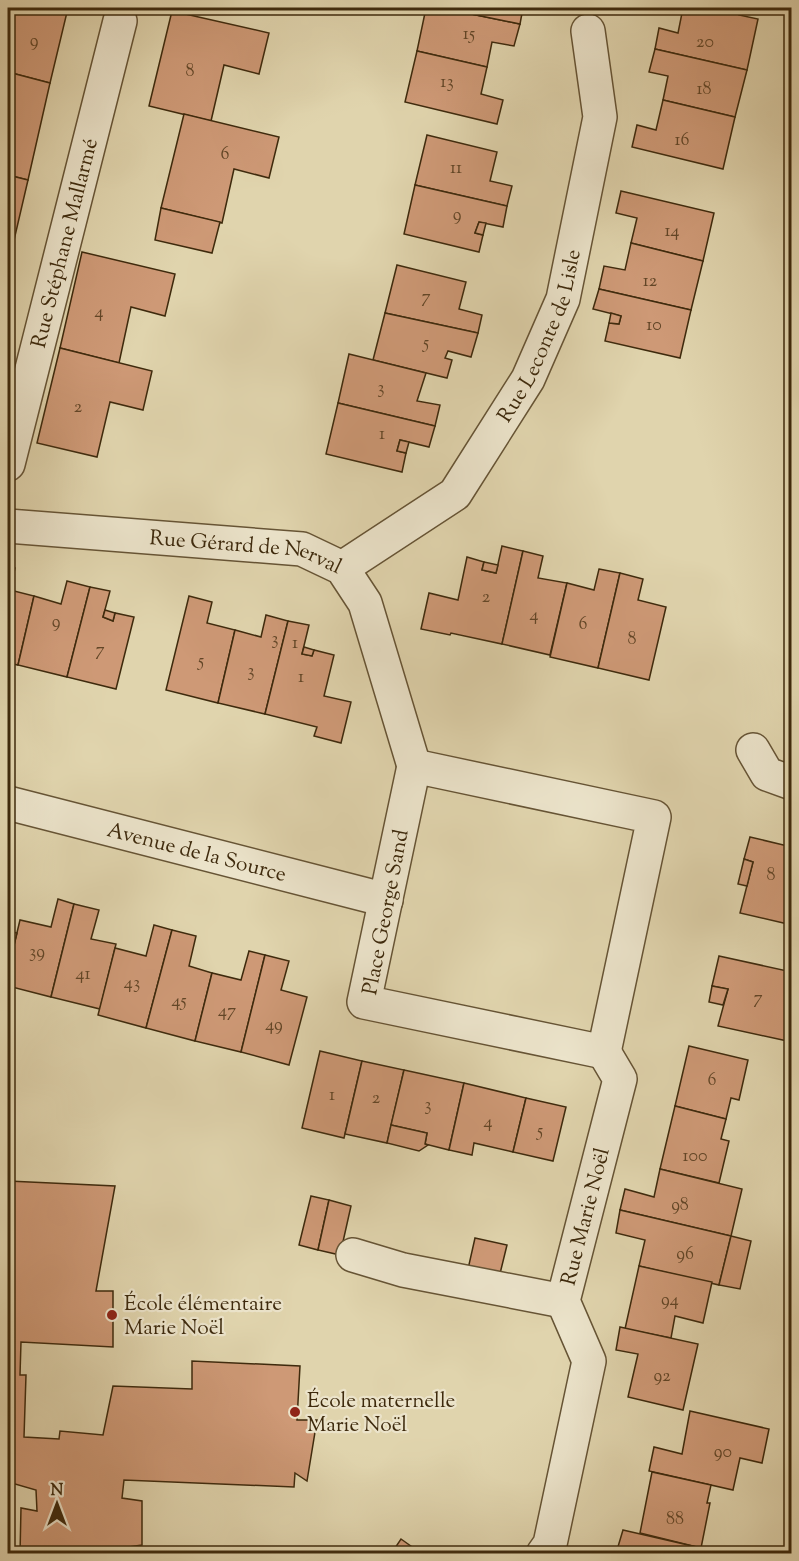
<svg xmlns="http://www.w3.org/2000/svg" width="799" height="1561" viewBox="0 0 799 1561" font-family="'Sorts Mill Goudy',serif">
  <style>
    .building { fill: #ce9976; stroke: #3e2a0d; stroke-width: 1.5 }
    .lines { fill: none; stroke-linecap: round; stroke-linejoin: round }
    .minor-casing { stroke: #665435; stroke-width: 36 }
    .minor { stroke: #ebe3ca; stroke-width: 33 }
    .poi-dot { fill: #8f2418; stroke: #ebe3ca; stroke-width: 2 }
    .labels { text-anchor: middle; stroke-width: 4.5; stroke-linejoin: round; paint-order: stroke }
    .number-label { font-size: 18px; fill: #624627 }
    .street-label { font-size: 21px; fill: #3e2a0d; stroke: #ebe3ca }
    .poi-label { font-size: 21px; fill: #3e2a0d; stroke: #ebe3ca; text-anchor: start }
  </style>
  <rect width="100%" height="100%" fill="#e0d4ad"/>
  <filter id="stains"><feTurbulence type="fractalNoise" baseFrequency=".00333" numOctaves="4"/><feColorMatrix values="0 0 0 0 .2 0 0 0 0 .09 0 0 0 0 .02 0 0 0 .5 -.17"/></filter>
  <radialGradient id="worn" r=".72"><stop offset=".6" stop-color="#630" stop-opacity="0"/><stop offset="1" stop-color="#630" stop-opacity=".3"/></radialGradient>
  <g class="building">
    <path d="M8,8H68L50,83L8,72Z"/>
    <path d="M426,8H442L520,24L514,46L492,42L487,67L417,51Z"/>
    <path d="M442,8H523L520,24Z"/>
    <path d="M683,8H741L739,15L758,19L747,70L655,49L659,28L678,33Z"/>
    <path d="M172,11L269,33L259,74L224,65L211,121L149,106Z"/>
    <path d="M655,49L747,70L735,117L663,100L668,76L649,72Z"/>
    <path d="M417,51L487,67L481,94L503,100L497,124L405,102Z"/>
    <path d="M8,72L50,83L28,180L8,175Z"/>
    <path d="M663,100L735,117L723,169L632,147L637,125L656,130Z"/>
    <path d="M184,114L279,137L269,178L234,169L222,223L161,208Z"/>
    <path d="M427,135L497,152L490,181L512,186L507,206L415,185Z"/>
    <path d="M8,175L28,180L8,266Z"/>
    <path d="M415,185L507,206L503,227L479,222L475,233L483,235L479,252L404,234Z"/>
    <path d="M621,191L714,213L703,261L631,243L637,218L616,213Z"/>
    <path d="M161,208L220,222L212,253L155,240Z"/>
    <path d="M479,222L486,223L483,235L475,233Z"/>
    <path d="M631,243L703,261L691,310L599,289L604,266L625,270Z"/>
    <path d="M82,252L175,274L165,316L131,307L119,363L60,348Z"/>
    <path d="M397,265L466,282L459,309L482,315L478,333L385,313Z"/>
    <path d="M599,289L691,310L680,358L605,341L609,323L619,324L621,316L593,309Z"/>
    <path d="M385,313L478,333L471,357L448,351L445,358L452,360L447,378L373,360Z"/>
    <path d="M611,313L621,316L619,324L609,323Z"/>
    <path d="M60,348L152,371L143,410L110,402L97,457L37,443Z"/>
    <path d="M349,354L426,373L417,401L440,405L435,426L338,403Z"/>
    <path d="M338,403L435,426L429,447L400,440L397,451L406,453L402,472L326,454Z"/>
    <path d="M400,440L409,442L406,453L397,451Z"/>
    <path d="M502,546L523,551L502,644L451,633L450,635L421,629L429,593L458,600L467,557L484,562L482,570L496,573Z"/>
    <path d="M523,551L543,556L538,578L567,583L550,655L502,644Z"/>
    <path d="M484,562L498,565L496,573L482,570Z"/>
    <path d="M8,566L15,568L10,590L34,596L18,665L8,663Z"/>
    <path d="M599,569L620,573L598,668L550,657L567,583L594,590Z"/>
    <path d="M620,573L643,579L638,600L666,607L649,680L598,668Z"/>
    <path d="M67,581L90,587L67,677L18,665L34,596L61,604Z"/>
    <path d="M90,587L110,591L103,617L113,621L115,613L134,617L116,689L67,677Z"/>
    <path d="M189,596L212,602L207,623L235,630L218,703L166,690Z"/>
    <path d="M105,610L115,613L113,621L103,617Z"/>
    <path d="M266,615L288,621L265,714L218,703L235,630L261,637Z"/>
    <path d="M288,621L309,625L302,654L312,656L314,650L334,655L324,696L351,702L341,743L314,736L317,727L265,714Z"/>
    <path d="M304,647L314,650L312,656L302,654Z"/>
    <path d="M750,837L792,847V925L740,913L753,862L744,859Z"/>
    <path d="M744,859L753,862L747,886L738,884Z"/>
    <path d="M58,899L74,904L51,997L8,986V970L20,920L51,927Z"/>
    <path d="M74,904L99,910L91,939L116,944L100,1009L51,997Z"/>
    <path d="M154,925L172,930L146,1028L98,1015L115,948L146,956Z"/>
    <path d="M172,930L196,936L189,966L212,973L195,1041L146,1028Z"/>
    <path d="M8,931L17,933L8,970Z"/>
    <path d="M249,951L265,955L241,1052L195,1041L212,973L241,980Z"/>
    <path d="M265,955L289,961L281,990L307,997L289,1065L241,1052Z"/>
    <path d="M719,956L792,972V1042L718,1026L728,989L712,986Z"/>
    <path d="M712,986L728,989L723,1005L709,1002Z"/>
    <path d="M689,1046L748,1060L739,1100L731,1098L726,1119L675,1106Z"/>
    <path d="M320,1051L362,1061L344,1138L302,1128Z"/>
    <path d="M362,1061L404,1070L387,1143L345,1134Z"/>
    <path d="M404,1070L464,1083L449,1150L425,1144L427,1133L391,1125Z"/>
    <path d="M464,1083L526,1098L513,1152L474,1143L472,1155L449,1150Z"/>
    <path d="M526,1098L566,1107L553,1161L513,1152Z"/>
    <path d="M675,1106L726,1119L721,1139L729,1141L719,1183L660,1169Z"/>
    <path d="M391,1125L427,1133L425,1144L428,1145L419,1151L387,1143Z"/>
    <path d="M660,1169L742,1189L731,1236L620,1210L625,1189L654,1197Z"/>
    <path d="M8,1181L115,1186L96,1291H113V1347L21,1342L20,1375H26L24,1437L59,1439L60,1431L103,1435L113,1386L192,1389V1361L300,1366L297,1420H317L307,1481L295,1473L294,1487L124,1480L122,1498L142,1501V1545L128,1547L130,1554H20L21,1508L37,1511L36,1490L8,1482Z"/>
    <path d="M311,1196L329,1200L318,1250L299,1245Z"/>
    <path d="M329,1200L351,1206L340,1255L318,1250Z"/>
    <path d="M620,1210L731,1236L719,1285L639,1266L645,1240L616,1233Z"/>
    <path d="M731,1236L751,1241L740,1289L719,1285Z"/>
    <path d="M475,1238L507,1245L497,1286L466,1278Z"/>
    <path d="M639,1266L712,1282L703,1323L675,1316L671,1338L625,1329Z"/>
    <path d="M620,1327L698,1344L683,1410L628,1397L638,1354L616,1350Z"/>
    <path d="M690,1411L769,1429L762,1463L740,1458L733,1490L649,1471L654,1447L682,1454Z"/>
    <path d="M652,1472L711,1485L707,1503H710L701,1548L640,1533Z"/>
    <path d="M623,1530L701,1548L699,1554H632L617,1550Z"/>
    <path d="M401,1539L422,1554H391Z"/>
  </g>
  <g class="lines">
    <g class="minor-casing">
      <g id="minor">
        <path id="s1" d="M8,464L120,21"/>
        <path id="s2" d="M8,526L302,549L342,568L365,603L414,766"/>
        <path id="s3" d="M342,568L455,494L528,379L563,299L600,117L588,31"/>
        <path d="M753,750L767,774L792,783"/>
        <path d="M414,766L654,817L604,1052L364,1002Z"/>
        <path id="s4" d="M8,803L386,900"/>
        <path d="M353,1255L403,1270L563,1301"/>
        <path id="s5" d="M543,1554L550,1544L589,1361L563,1301L620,1079L604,1052"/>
      </g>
    </g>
    <use href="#minor" class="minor"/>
  </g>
  <g class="poi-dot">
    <circle cx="112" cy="1315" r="6"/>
    <circle cx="295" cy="1412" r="6"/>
  </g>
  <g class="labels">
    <g class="number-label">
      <text x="469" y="39">15</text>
      <text x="34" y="46">9</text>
      <text x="705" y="47">20</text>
      <text x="190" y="76">8</text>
      <text x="447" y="87">13</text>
      <text x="704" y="94">18</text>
      <text x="682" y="145">16</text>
      <text x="225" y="159">6</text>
      <text x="456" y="173">11</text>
      <text x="457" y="220">9</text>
      <text x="672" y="236">14</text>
      <text x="650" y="286">12</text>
      <text x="426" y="302">7</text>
      <text x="99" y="317">4</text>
      <text x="654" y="330">10</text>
      <text x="426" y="348">5</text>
      <text x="381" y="393">3</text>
      <text x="78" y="412">2</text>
      <text x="382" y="439">1</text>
      <text x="486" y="602">2</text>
      <text x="534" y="620">4</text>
      <text x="56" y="627">9</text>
      <text x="583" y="629">6</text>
      <text x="275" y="644">3</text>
      <text x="632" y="644">8</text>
      <text x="295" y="648">1</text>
      <text x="100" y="655">7</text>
      <text x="201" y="666">5</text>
      <text x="251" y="676">3</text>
      <text x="301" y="682">1</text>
      <text x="771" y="880">8</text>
      <text x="37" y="957">39</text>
      <text x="83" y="979">41</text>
      <text x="132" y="988">43</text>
      <text x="758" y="1003">7</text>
      <text x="179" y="1006">45</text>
      <text x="227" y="1016">47</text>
      <text x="274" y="1030">49</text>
      <text x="712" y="1085">6</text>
      <text x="332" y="1100">1</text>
      <text x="376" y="1103">2</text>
      <text x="428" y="1110">3</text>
      <text x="488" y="1127">4</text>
      <text x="540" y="1136">5</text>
      <text x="695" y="1161">100</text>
      <text x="680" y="1210">98</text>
      <text x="685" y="1259">96</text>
      <text x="670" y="1305">94</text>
      <text x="662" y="1381">92</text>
      <text x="723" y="1457">90</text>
      <text x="675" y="1524">88</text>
    </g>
    <g class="street-label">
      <text dy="7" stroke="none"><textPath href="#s1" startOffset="228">Rue Stéphane Mallarmé</textPath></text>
      <text dy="7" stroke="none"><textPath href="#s3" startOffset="316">Rue Leconte de Lisle</textPath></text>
      <text dy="7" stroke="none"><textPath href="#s2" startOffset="240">Rue Gérard de Nerval</textPath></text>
      <text dy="7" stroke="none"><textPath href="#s4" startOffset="195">Avenue de la Source</textPath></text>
      <text transform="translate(385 912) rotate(-79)" y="7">Place George Sand</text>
      <text dy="7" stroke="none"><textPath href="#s5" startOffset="352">Rue Marie Noël</textPath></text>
    </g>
    <g class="poi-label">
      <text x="124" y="1310">École élémentaire<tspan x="124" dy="24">Marie Noël</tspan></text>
      <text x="307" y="1407">École maternelle<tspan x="307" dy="24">Marie Noël</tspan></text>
    </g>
  </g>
  <rect width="799" height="1561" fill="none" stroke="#e0d4ad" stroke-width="30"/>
  <rect x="9" y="9" width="781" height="1543" fill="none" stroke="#3e2a0d" stroke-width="3"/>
  <rect x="15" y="15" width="769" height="1531" fill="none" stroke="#3e2a0d" stroke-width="1.5"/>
  <g transform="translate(57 1504)" stroke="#ebe3ca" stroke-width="4.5" paint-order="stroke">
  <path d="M0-4.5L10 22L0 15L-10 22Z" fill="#3e2a0d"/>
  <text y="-9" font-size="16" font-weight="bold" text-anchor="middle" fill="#3e2a0d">N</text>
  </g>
  <rect width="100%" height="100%" filter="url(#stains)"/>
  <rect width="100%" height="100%" fill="url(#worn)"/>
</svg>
